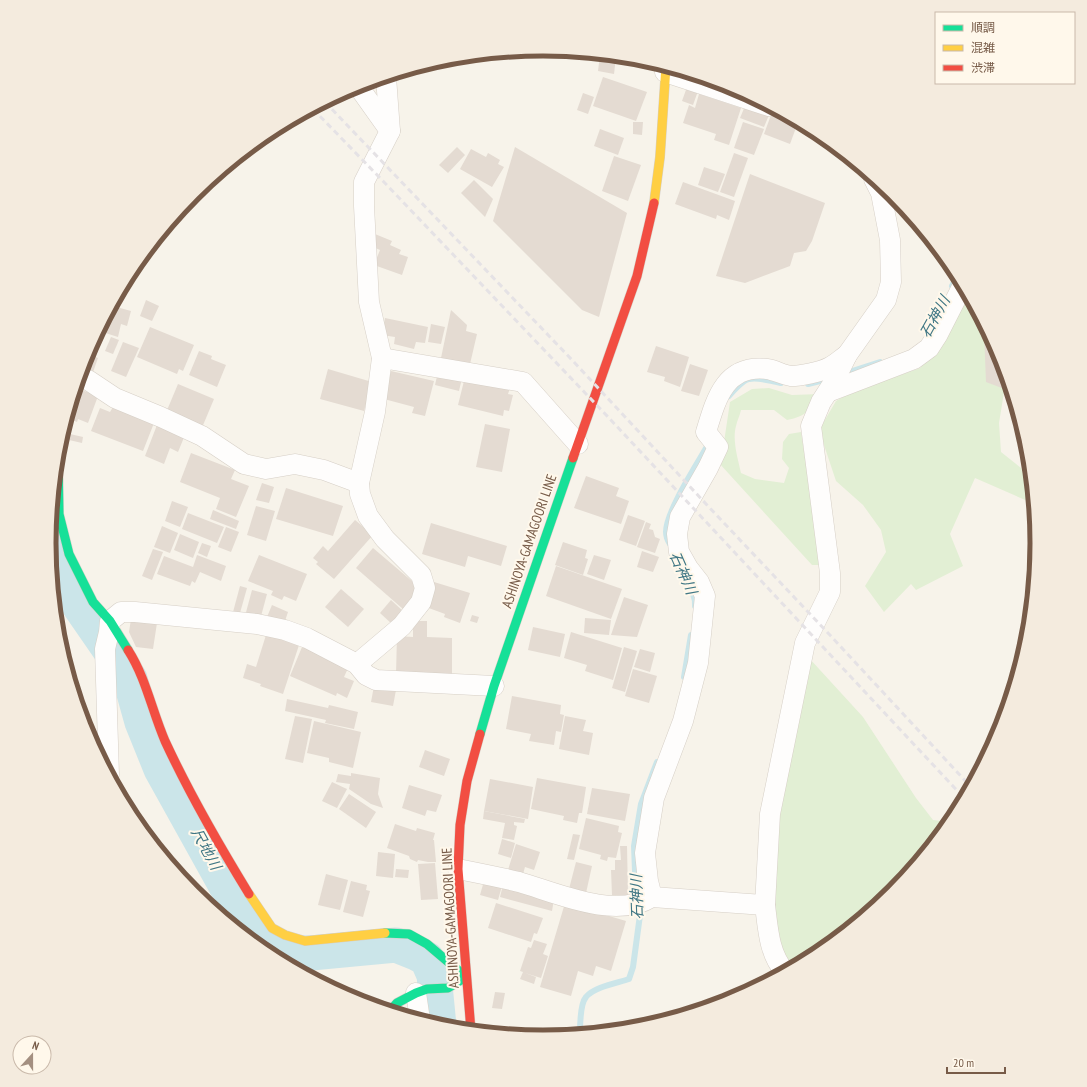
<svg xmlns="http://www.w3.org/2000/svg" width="1087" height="1087" viewBox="0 0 1087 1087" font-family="'PT Sans Narrow','Noto Sans JP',sans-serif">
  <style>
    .green { fill: #e2efd4 }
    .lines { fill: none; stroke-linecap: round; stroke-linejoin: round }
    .stream { stroke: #cbe5e9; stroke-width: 6 }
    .river { stroke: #cbe5e9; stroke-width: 35 }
    .building { fill: #e4dbd2 }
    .street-casing { stroke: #d6cfc6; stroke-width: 21 }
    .fast-casing { stroke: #d6cfc6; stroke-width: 10 }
    .slow-casing { stroke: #d6cfc6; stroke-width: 10 }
    .jam-casing { stroke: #d6cfc6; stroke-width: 10 }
    .street { stroke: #fefdfc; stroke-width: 20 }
    .fast { stroke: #16e098; stroke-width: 9 }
    .slow { stroke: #ffcf43; stroke-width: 9 }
    .jam { stroke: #f24e42; stroke-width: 9 }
    .rail { stroke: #e5e2e5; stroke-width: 3; stroke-dasharray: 6 4; stroke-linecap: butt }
    .labels { text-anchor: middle; stroke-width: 4; stroke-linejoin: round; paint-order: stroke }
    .street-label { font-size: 14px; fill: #775b48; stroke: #fff8eb }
    .water-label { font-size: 15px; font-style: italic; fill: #3f7684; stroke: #fff8eb }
    .rim { fill: none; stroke: #775b48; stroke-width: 5 }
  </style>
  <rect width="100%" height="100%" fill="#f7f3ea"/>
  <g class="green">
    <path d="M966,291L1000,354L1005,369V386L999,423L1001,452L1021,468L1032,503L975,478L950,534L963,566L916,590L911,584L884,612L865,586L886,552L881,530L863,505L836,481L819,430L836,401L859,388L892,378L920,368L939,346Z"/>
    <path d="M769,388L792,395L820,394C810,410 807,416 787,420L774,410H741C740,415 737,421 736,426C732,440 738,459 741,473L755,479L784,483L789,468L782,459L783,442L789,434L801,432L822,565H812L719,463L724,442L730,402L752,389Z"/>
    <path d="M809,658L863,717L916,798L933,820L951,822L893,893L818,955L792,969L776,940L770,902L778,816Z"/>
  </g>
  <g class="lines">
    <g class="stream">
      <path d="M952,286L958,275"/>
      <path d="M843,374L880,362"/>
      <path d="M808,384L828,379"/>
      <path d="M729,396C733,391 743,380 749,379C757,377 773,381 781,383"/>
      <path d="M670,544C668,541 666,536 666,532C666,511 698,463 709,443"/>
      <path d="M685,580C690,587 696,597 695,606"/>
      <path d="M684,677L691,635"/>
      <path d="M580,1034C580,1025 580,1004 586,997C594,987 617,983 629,979L633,967L640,915L635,871L634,846L641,804L657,762"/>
    </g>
    <path class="river" d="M49,542L60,573L76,601L130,679L142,722L161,769L226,886L260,934L271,946L292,953H311L396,945L416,953L427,959L434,975L439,1026"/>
  </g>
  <g class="building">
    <path d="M600,55L616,57L614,74L598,71Z"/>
    <path d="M603,77L647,92L636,121L593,106Z"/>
    <path d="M687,87L698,91L693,105L682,101Z"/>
    <path d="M583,93L594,97L588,114L577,110Z"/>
    <path d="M699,94L741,108L729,145L714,140L716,134L683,123L689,105L695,108Z"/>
    <path d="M745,106L769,115L764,127L740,118Z"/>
    <path d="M771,115L797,125L790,144L764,134Z"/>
    <path d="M633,122H643L642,135L633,134Z"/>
    <path d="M743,122L764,129L754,155L734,148Z"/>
    <path d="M600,129L624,138L618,155L594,146Z"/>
    <path d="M457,147L465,155L448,173L439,165Z"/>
    <path d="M515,147L627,213L599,317L582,310L493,221Z"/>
    <path d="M471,149L486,157L488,153L500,160L498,164L504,167L492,187L460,169Z"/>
    <path d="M734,153L748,158L734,197L720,192Z"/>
    <path d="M614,156L641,165L628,201L602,191Z"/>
    <path d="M704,167L725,174L718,192L698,185Z"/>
    <path d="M750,174L825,203L812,241L806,251L794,253L790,266L745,283L716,276Z"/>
    <path d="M474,180L493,199L485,217L461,193Z"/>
    <path d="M683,182L735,201L729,220L717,215L716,219L675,204Z"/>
    <path d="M375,234L392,241L390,245L401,250L399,254L408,257L402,275L374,265L380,250L371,246Z"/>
    <path d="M146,300L159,306L152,321L140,316Z"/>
    <path d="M113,306L131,311L127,326L121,324L118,337L99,331Z"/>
    <path d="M451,310L467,325L466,331L477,334L470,364L441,358Z"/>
    <path d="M385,318L428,327L425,343L416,342L414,349L394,344L395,337L382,335Z"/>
    <path d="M431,324L445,327L441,344L428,342Z"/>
    <path d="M150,327L194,345L183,371L179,369L177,374L137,357Z"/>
    <path d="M986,327L1000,354L1011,389L1007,390L986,382L984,332Z"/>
    <path d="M111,337L119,340L113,354L105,351Z"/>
    <path d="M123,342L139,348L126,377L111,371Z"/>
    <path d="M656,346L689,357L680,387L664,381L665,377L647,372Z"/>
    <path d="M199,351L212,356L211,359L226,365L217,387L189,375Z"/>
    <path d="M87,354L98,358L92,375L81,371Z"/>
    <path d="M690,364L708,370L699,396L681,391Z"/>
    <path d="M328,369L372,382L364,411L320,399Z"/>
    <path d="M391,371L434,381L425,416L412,413L414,407L384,399Z"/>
    <path d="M438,372L462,378L459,391L435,385Z"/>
    <path d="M465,377L510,388L508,394L513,395L509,411L504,410L503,416L458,405Z"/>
    <path d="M178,384L214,399L201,430L165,415Z"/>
    <path d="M76,388L98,396L88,423L78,419L77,422L67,418Z"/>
    <path d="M113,407L154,423L143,451L91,431L100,408L110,412Z"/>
    <path d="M485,424L510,429L502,472L476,467Z"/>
    <path d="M157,425L185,435L178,452L170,448L164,464L145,456Z"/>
    <path d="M70,434L83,437L82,443L69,440Z"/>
    <path d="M191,453L235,470L231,479L249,486L236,517L216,509L220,498L180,482Z"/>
    <path d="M586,476L619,488L616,496L629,501L621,524L574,508Z"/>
    <path d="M262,483L274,487L269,503L256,500Z"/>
    <path d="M286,488L343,506L333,536L276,519Z"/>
    <path d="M172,501L188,507L180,527L165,521Z"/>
    <path d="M256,506L275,511L266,541L247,535Z"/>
    <path d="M213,510L239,521L236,529L210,519Z"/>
    <path d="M188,513L224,527L217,543L182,529Z"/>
    <path d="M628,515L645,521L636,546L619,540Z"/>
    <path d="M355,520L373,535L334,579L316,564L318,562L313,558L323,546L328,551Z"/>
    <path d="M646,522L651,524L649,529L653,530L655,537L660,539L655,553L637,547Z"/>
    <path d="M431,523L507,546L501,566L468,556L465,567L422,554Z"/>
    <path d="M162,526L178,533L170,553L154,547Z"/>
    <path d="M226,527L239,532L231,552L218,547Z"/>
    <path d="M180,534L199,542L193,558L174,550Z"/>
    <path d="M563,542L587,550L585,558L588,559L583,575L555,565Z"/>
    <path d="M202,543L211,546L207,557L198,553Z"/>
    <path d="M373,548L420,588L403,609L356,568Z"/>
    <path d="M153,549L163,552L152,580L142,576Z"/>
    <path d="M642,551L659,557L653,572L637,567Z"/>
    <path d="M197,555L226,566L221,581L200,572L195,583L192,581L190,586L157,574L164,556L193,567Z"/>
    <path d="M259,555L307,574L296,601L284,596L282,600L271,595L273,591L248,581Z"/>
    <path d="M594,555L611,560L604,580L587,574Z"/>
    <path d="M556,566L622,589L611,619L546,596Z"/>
    <path d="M434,582L470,593L460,623L444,617L445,614L426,607Z"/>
    <path d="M240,586L247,588L240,613L233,612Z"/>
    <path d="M341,589L364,609L348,627L325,607Z"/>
    <path d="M252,590L267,594L260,620L245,616Z"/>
    <path d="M624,597L648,605L637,637L611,635Z"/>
    <path d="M391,600L404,612L393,625L380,613Z"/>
    <path d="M272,605L288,612L284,624L267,617Z"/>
    <path d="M472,615L479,617L477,623L470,621Z"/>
    <path d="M585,618L611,620L609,635L584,633Z"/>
    <path d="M131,619L157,623L153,649L136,647L129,632Z"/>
    <path d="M413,621H427V637L452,638V675L396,674L397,636L413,637Z"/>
    <path d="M533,627L565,634L560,657L528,650Z"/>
    <path d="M571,632L622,648L613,680L585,671L587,665L564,658Z"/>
    <path d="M266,635L283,640L285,637L300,642L283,694L260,686L261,684L243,678L247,664L256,667Z"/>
    <path d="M302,647L349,666L344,677L354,681L347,698L337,693L336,696L290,676Z"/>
    <path d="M624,647L637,651L625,692L612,688Z"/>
    <path d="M640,649L655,653L650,672L634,667Z"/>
    <path d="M633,669L657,676L649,703L625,696Z"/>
    <path d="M374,686L396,690L393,706L371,702Z"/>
    <path d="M512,696L561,705L560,714L564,715L561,732L556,731L554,745L529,741L531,734L506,729Z"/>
    <path d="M287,699L328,708L329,705L358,712L354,729L325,723L326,720L285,711Z"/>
    <path d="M295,716L312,719L303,763L285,759Z"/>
    <path d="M565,716L586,720L583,731L593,733L589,755L559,749Z"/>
    <path d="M314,721L361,732L353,768L329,762V758L307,753Z"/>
    <path d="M425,750L450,759L444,776L419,767Z"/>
    <path d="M351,773L380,778L378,794L383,808L371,804L349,789L350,784L336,782L338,774L351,776Z"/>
    <path d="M537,778L586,787L582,813H579L577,823L563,820L564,816L531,809Z"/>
    <path d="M490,779L533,787L528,819L484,811Z"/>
    <path d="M332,782L347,789L337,808L322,801Z"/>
    <path d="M409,785L442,795L436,812L427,810L425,816L402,808Z"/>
    <path d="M592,788L630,794L625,821L587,814Z"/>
    <path d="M349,794L376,812L366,828L339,809Z"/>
    <path d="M484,811L525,819L524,823L514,822V825L517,826L514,840L502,838L505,823L483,819Z"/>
    <path d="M586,818L619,826L618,832L622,833L616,858L608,857L607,861L600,859L601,855L579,849Z"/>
    <path d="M395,824L416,831L417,828L435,833L433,840H434L436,862H428L418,860L417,862L410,859L409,856L387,848Z"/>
    <path d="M573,834L580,835L574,860L567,859Z"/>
    <path d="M502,839L515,843L511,858L498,854Z"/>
    <path d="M516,844L540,852L534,870L525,867L523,874L508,870Z"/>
    <path d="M620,846H627L628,895H612L611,870H615V860H621Z"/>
    <path d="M378,852L395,854L393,878L376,876Z"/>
    <path d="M576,862L592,866L586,893L569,889Z"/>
    <path d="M435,863L438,899L421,900L418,864Z"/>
    <path d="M396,869L409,870L408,878L395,877Z"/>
    <path d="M326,874L348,880L340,910L318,905Z"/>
    <path d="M351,881L367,885L366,890L370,891L363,917L343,912Z"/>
    <path d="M484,881L502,886L498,900L480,895Z"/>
    <path d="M503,885L554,899L552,911L500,897Z"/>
    <path d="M496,903L543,918L537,934L534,933L531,942L488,928Z"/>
    <path d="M565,903L626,921L611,971L596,966L593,976L578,971L571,996L540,987Z"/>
    <path d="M534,940L547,944L543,954L548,956L541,978L525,973L536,977L534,984L520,979L523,972L520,971L528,947L531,948Z"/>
    <path d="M495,992L505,993L502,1009L492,1008Z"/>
  </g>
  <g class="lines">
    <g class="street-casing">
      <g id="street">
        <path d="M665,72L769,106"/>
        <path d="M358,86L390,131"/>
        <path d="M382,358L523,382L578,444"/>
        <path d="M80,377L88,380L115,398L161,417L202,436L244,464L266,469L295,464L324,470L359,483"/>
        <path d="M828,392L914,359L929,348L938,334L963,285"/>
        <path d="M357,664L402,626L421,602L425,588L421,575L385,539L368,516L360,494L359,483L375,412L382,358L369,302L364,206V182L390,131L386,77"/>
        <path d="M109,775L105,649L109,632L110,621L121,612H135L257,624L285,630L307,638L357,664L366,675L376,680L494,686"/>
        <path d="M458,869C478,873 499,877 519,882C557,893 615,920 652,897L765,905C768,929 769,954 785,972"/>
        <path d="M652,897L648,881L645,853L654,798L683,721L698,663L705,596L699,582L688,568L679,552L677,534L680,517L708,468L718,447L706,432C716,399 725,364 767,369C775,370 783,375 791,376C800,376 821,372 830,367C836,364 841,359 847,355"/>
        <path d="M765,905L770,814L805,643L830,592V573L811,426L821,402L832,385L847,355L886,300L891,282L890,240L881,193L874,179"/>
        <path d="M416,993L420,1020"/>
      </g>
    </g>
    <g class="fast-casing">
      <g id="fast">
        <path d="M58,456L59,514L69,554L93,602L110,621L128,650"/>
        <path d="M480,734L494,686L573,458"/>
        <path d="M385,933L409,934L427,944L466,977L448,988L427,989L416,993L397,1003L390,1011"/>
      </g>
    </g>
    <g class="slow-casing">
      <g id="slow">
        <path d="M654,203L660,157L666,66"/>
        <path d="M249,894L272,928L285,935L305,941L385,933"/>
      </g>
    </g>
    <g class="jam-casing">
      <g id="jam">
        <path d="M573,458L637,276L654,203"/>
        <path d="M128,650C146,678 152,711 165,741C189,793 219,845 249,894"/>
        <path d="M471,1031L458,869L460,825L467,781L480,734"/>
      </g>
    </g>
    <use href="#street" class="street"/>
    <use href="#fast" class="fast"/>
    <use href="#slow" class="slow"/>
    <use href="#jam" class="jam"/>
    <g class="rail">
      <path d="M325,102L573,361L707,505L828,633L971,787"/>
      <path d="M313,109L382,180L609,418L965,799"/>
    </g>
  </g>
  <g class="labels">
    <g class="street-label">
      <text transform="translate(529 541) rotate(-71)" y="5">ASHINOYA-GAMAGOORI LINE</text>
      <text transform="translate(450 918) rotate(-93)" y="5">ASHINOYA-GAMAGOORI LINE</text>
    </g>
    <g class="water-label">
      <text transform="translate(935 317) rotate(-61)" y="5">石神川</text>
      <text transform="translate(683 573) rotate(66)" y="5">石神川</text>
      <text transform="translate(206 849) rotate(61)" y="5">尺地川</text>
      <text transform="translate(637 897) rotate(-92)" y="5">石神川</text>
    </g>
  </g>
  <path d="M0 0H1087V1087H0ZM56 543a487 487 0 1 1 974 0a487 487 0 1 1-974 0Z" fill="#f4ebde" fill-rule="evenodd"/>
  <path class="rim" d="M56 543a487 487 0 1 1 974 0a487 487 0 1 1-974 0Z"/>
  <rect x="935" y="12" width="140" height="72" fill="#fff8eb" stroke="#c9b9aa"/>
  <rect x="943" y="25" width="20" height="6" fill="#16e098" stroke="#c9b9aa"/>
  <text x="971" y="32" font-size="12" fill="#775b48">順調</text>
  <rect x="943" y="45" width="20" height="6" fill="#ffcf43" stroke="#c9b9aa"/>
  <text x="971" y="52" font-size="12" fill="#775b48">混雑</text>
  <rect x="943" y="65" width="20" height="6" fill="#f24e42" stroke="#c9b9aa"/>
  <text x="971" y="72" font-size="12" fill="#775b48">渋滞</text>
  <g transform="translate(32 1055) rotate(21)"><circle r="19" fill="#fff8eb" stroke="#c9b9aa"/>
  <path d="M0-3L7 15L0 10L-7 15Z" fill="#a49081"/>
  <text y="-6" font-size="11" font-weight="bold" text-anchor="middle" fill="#775b48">N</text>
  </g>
  <path d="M947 1067v6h58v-6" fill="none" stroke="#775b48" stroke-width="2"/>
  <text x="953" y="1067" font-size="12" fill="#775b48" stroke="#fff8eb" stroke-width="3" paint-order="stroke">20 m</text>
</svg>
